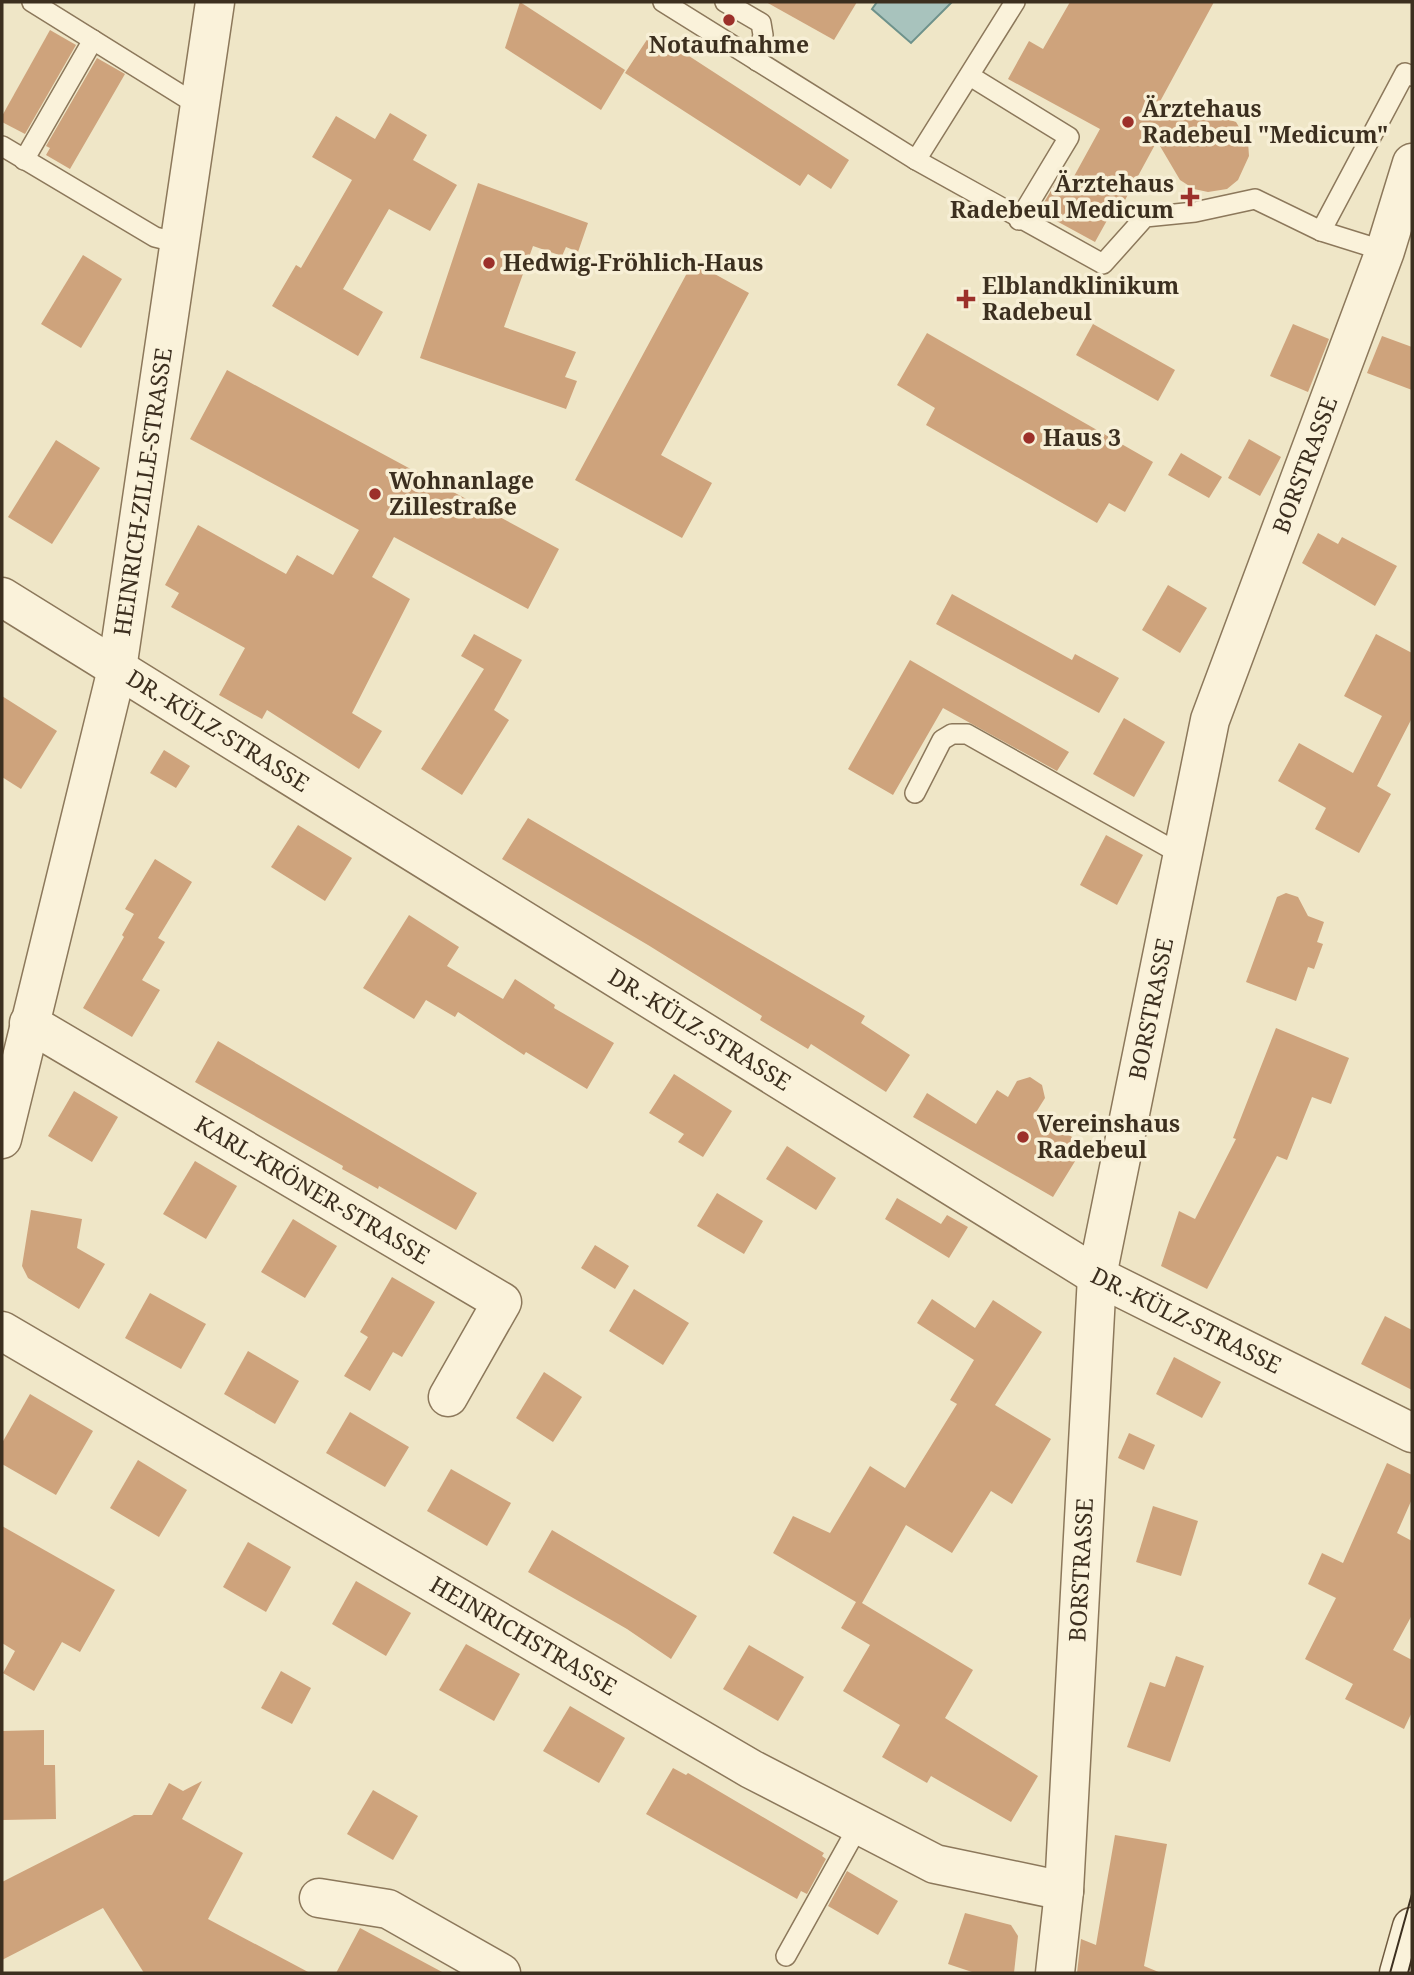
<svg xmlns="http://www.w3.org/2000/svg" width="1414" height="1975" viewBox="0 0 1414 1975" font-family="'Noto Serif',serif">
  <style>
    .water { fill: #a8c3bd; stroke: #6e928b; stroke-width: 2 }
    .building { fill: #cea37c }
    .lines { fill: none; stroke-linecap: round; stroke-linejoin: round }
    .service-casing { stroke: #8c785b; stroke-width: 22 }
    .minor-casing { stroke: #8c785b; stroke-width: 41 }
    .secondary-casing { stroke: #6e593e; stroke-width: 41 }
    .service { stroke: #faf2da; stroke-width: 19 }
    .minor { stroke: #faf2da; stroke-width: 38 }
    .secondary { stroke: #faf2da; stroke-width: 38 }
    .tram { stroke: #3c2f1f; stroke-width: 2 }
    .poi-dot { fill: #9c302a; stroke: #f7efd6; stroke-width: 2.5 }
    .labels { text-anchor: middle; stroke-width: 7; stroke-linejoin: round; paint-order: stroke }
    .poi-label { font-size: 23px; font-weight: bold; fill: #3c2f1f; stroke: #f7efd6; text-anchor: start }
    .street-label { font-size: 23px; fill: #3c2f1f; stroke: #f7efd6 }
  </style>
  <rect width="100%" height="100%" fill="#efe6c7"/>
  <path class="water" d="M877,2H952L911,43L872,9Z"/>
  <g class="building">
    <path d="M520,2L625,70L601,110L505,48Z"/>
    <path d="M766,2H857L834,40Z"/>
    <path d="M1070,2H1214L1150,120L1210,113L1236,122L1248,142L1249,156L1238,180L1227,189L1208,192L1194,189L1180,180L1157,141L1125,200L1120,197L1095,242L1051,218L1055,211L1043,204L1061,174L1072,180L1100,129L1008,79L1029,41L1043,49Z"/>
    <path d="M50,30L76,45L25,134L2,122V116Z"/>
    <path d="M652,32L849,160L831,189L808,174L800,186L625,73Z"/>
    <path d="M97,58L125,74L70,169L46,155L50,148L46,146Z"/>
    <path d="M390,113L427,135L413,160L457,185L430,231L389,209L343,289L383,312L358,356L272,306L296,265L301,268L352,180L312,157L336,116L375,139Z"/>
    <path d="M478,183L588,223L578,252L566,247L562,256L533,246L504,327L576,352L565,377L577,381L566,409L420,358Z"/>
    <path d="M83,255L122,279L81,348L41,324Z"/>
    <path d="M693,262L749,293L661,455L712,483L682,538L575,480Z"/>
    <path d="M1093,324L1175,370L1158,401L1076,355Z"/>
    <path d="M1293,324L1329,339L1308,392L1270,376Z"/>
    <path d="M927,333L1153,462L1125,512L1109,503L1097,523L926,425L935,408L897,385Z"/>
    <path d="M1382,336L1412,347V390L1367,373Z"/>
    <path d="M227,370L559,549L528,609L394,537L372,577L410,599L352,713L382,731L359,769L267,710L262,719L219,695L245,648L171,607L179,593L165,585L198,525L286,574L297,555L333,575L359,530L190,439Z"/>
    <path d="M1249,439L1281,457L1260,496L1228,478Z"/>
    <path d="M56,440L100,468L52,544L8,517Z"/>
    <path d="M1181,453L1222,477L1209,498L1168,475Z"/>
    <path d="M1318,533L1338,544L1342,537L1397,566L1375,606L1302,563Z"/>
    <path d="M1168,585L1207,608L1180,653L1142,630Z"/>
    <path d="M952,594L1072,660L1075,654L1119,678L1099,713L936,624Z"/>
    <path d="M474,634L522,660L494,710L509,720L462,795L421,769L484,669L461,656Z"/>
    <path d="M1376,634L1412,653V718L1377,786L1391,794L1359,853L1315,829L1326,808L1278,781L1299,743L1353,773L1382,716L1344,696Z"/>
    <path d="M910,660L1069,752L1057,771L943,708L893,795L848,769Z"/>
    <path d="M2,696L57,731L21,789L2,777Z"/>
    <path d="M1124,718L1165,742L1134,797L1093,774Z"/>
    <path d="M164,750L190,766L176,788L150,773Z"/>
    <path d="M528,818L865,1016L861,1023L910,1055L886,1092L811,1044L808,1049L760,1020L762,1016L648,945L502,859Z"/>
    <path d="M298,825L352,858L325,901L271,867Z"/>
    <path d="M1106,835L1143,855L1117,905L1080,885Z"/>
    <path d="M155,859L192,882L158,938L165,942L142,980L160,990L132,1037L83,1008L124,937L122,935L134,914L125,909Z"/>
    <path d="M1286,893L1298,897L1308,916L1324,922L1317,942L1323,944L1314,969L1308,967L1296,1001L1246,982L1277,897Z"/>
    <path d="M409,915L459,947L447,966L503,999L515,979L555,1005L554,1008L614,1043L587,1089L526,1052L524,1055L458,1012L455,1017L426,1000L414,1019L363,988Z"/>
    <path d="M1276,1028L1349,1058L1331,1104L1312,1097L1287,1160L1277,1156L1207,1289L1161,1266L1179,1211L1195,1219L1236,1139L1233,1138Z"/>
    <path d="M218,1041L477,1193L456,1230L379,1186L378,1189L342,1169L343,1166L195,1082Z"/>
    <path d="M674,1074L732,1111L703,1157L678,1142L684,1134L649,1113Z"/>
    <path d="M1030,1077L1042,1085L1045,1098L1035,1114L1085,1145L1053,1197L913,1117L927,1093L976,1124L997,1090L1008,1097L1017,1081Z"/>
    <path d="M74,1091L118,1117L92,1162L48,1136Z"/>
    <path d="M787,1146L836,1178L816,1210L766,1179Z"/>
    <path d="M195,1161L237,1186L206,1239L163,1214Z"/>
    <path d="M717,1193L763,1221L744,1254L697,1226Z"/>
    <path d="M897,1198L941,1224L947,1215L968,1227L949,1258L885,1219Z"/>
    <path d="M31,1210L82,1219L77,1248L105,1264L79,1309L28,1278L22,1266Z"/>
    <path d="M293,1219L337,1246L305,1298L261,1272Z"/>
    <path d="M595,1245L629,1266L615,1289L581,1268Z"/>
    <path d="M392,1277L435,1302L402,1357L393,1352L370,1391L344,1376L368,1337L360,1332Z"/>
    <path d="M634,1289L689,1323L663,1365L609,1331Z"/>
    <path d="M150,1293L206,1324L181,1369L125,1338Z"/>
    <path d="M932,1299L975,1328L993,1300L1042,1332L995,1405L1051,1439L1012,1504L991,1491L952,1553L906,1525L862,1603L973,1670L945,1718L1038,1776L1011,1822L931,1776L927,1783L882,1757L900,1725L843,1691L870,1645L841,1628L856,1602L773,1553L793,1516L830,1533L870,1466L905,1488L957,1404L950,1400L974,1360L917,1323Z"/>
    <path d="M1385,1316L1412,1330V1390L1361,1364Z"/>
    <path d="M248,1351L299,1381L275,1424L224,1394Z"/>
    <path d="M1174,1357L1221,1382L1202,1418L1156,1394Z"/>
    <path d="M544,1372L582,1397L553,1442L516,1418Z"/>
    <path d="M30,1394L93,1431L56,1495L2,1464V1443Z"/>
    <path d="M350,1412L409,1447L385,1487L326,1453Z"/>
    <path d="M1129,1433L1155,1445L1144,1470L1118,1458Z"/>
    <path d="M138,1460L187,1490L159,1537L110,1508Z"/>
    <path d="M1387,1463L1412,1475V1499L1397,1533L1412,1541V1615L1393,1650L1412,1660V1712L1404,1729L1345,1699L1353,1684L1305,1659L1336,1598L1308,1584L1322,1553L1343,1563Z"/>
    <path d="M451,1469L511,1503L487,1546L427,1511Z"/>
    <path d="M1153,1506L1198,1521L1181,1576L1136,1562Z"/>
    <path d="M2,1526L115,1590L80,1652L62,1642L34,1691L3,1673L15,1651L2,1643Z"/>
    <path d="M552,1530L697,1616L671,1659L627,1629L528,1572Z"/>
    <path d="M248,1542L291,1567L266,1612L223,1587Z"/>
    <path d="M356,1581L411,1613L386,1656L332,1624Z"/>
    <path d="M466,1644L520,1674L494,1721L439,1690Z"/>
    <path d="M749,1645L804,1677L778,1721L723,1689Z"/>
    <path d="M1176,1656L1204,1666L1170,1762L1127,1747L1150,1682L1165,1687Z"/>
    <path d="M281,1671L311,1688L292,1724L261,1708Z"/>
    <path d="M570,1706L625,1738L599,1783L543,1751Z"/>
    <path d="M44,1730V1765H55L56,1819L2,1820V1731Z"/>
    <path d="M673,1768L686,1775L688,1773L824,1853L822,1856L826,1859L807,1894L801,1891L797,1899L646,1814Z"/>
    <path d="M202,1781L182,1819L243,1853L208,1919L310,1973H144L103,1908L2,1960V1882L134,1815H152L169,1783L183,1791Z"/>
    <path d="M373,1790L418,1816L393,1860L347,1834Z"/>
    <path d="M1115,1835L1167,1844L1144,1966L1161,1973H1077L1081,1939L1096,1945Z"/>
    <path d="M847,1871L898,1901L878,1935L828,1906Z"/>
    <path d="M965,1913L1011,1925L1018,1936L1014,1973H975L948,1964Z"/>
    <path d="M360,1928L444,1973H336Z"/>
  </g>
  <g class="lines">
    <g class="service-casing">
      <g id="service">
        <path d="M32,2L199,106"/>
        <path d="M663,2L916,160L1103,264L1145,217L1195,212L1255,199L1321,231L1385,251"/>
        <path d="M725,2L761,23L763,35L757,61"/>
        <path d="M970,76L1069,137L1019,220"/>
        <path d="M2,146L155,237L179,243"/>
        <path d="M24,160L93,40"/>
        <path d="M916,160L1015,2"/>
        <path d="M1321,231L1405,73L1412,76"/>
        <path d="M915,793L942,740L952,734H967L1182,855"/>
        <path d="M786,1956L859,1825"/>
      </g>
    </g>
    <g class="minor-casing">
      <g id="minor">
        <path id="s1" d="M2,597L1097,1276L1412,1433"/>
        <path id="s2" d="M29,1023L502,1302L448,1397"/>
        <path id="s3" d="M2,1139L117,669L215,2"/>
        <path id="s4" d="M2,1331L751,1769L935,1864L1064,1891"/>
        <path d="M319,1898L388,1909L501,1973"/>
        <path id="s5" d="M1055,1973L1064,1891L1097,1276L1210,720L1385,251L1412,163"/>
      </g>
    </g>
    <g class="secondary-casing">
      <path id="secondary" d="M1399,1973L1412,1927"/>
    </g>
    <use href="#service" class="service"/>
    <use href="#minor" class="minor"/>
    <use href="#secondary" class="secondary"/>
    <g class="tram">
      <path d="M1390,1973L1412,1894"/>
      <path d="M1408,1973L1412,1958"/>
    </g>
  </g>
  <g class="poi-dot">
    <circle cx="729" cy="20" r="7"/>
    <circle cx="1128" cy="122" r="7"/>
    <path d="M1186.5 186.5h7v7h7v7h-7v7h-7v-7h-7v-7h7z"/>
    <circle cx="489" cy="263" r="7"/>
    <path d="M962.5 288.5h7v7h7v7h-7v7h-7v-7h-7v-7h7z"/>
    <circle cx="1029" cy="438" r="7"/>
    <circle cx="375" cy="494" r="7"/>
    <circle cx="1023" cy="1137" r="7"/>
  </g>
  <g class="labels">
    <g class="poi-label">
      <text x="729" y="53" text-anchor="middle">Notaufnahme</text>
      <text x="1142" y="117">Ärztehaus<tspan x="1142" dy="26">Radebeul "Medicum"</tspan></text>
      <text x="1174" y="192" text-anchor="end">Ärztehaus<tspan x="1174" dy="26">Radebeul Medicum</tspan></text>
      <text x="503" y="271">Hedwig-Fröhlich-Haus</text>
      <text x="982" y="294">Elblandklinikum<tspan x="982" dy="26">Radebeul</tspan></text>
      <text x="1043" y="446">Haus 3</text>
      <text x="389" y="489">Wohnanlage<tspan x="389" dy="26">Zillestraße</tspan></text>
      <text x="1037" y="1132">Vereinshaus<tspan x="1037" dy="26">Radebeul</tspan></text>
    </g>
    <g class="street-label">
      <text dy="8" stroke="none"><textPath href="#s5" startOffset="1538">BORSTRASSE</textPath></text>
      <text dy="8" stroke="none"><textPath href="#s3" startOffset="663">HEINRICH-ZILLE-STRASSE</textPath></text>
      <text dy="8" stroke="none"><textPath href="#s1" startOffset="254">DR.-KÜLZ-STRASSE</textPath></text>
      <text dy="8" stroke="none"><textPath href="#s5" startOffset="971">BORSTRASSE</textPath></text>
      <text dy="8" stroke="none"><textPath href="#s1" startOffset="821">DR.-KÜLZ-STRASSE</textPath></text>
      <text dy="8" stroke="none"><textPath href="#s2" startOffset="329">KARL-KRÖNER-STRASSE</textPath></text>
      <text dy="8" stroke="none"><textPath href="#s1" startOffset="1388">DR.-KÜLZ-STRASSE</textPath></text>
      <text dy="8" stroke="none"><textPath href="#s5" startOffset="404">BORSTRASSE</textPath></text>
      <text dy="8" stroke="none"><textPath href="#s4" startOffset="604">HEINRICHSTRASSE</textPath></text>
    </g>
  </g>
  <rect width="1414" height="1975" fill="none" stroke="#3c2f1f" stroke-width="7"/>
</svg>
